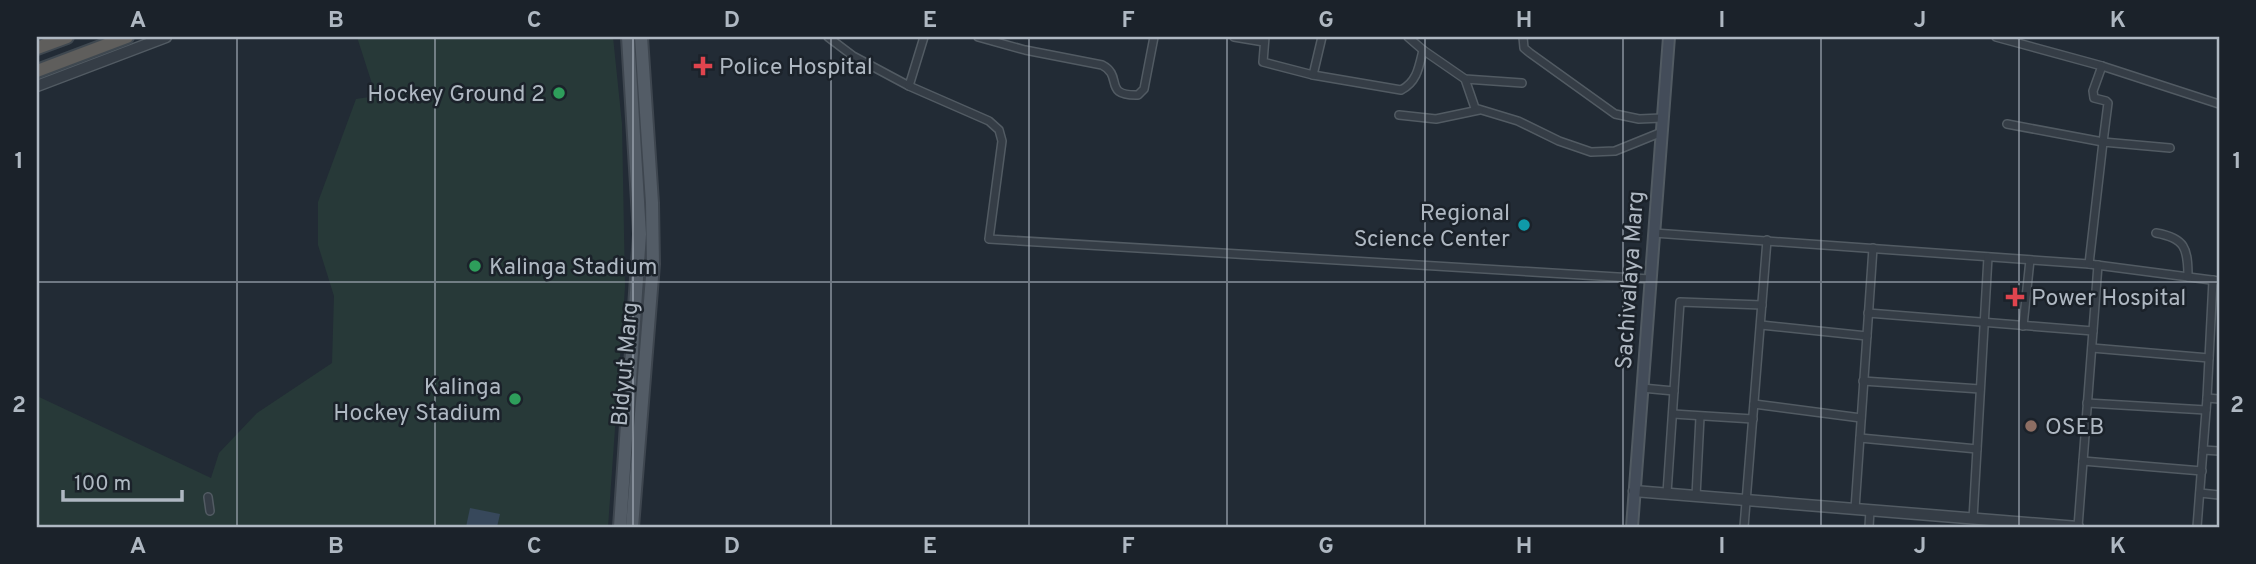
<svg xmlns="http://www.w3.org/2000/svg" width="2256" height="564" viewBox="0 0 2256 564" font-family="Overpass,sans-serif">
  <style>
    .green { fill: #273938 }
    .water { fill: #37485b }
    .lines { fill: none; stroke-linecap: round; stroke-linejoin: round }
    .minor-casing { stroke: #525b63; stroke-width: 10 }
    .tertiary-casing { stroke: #525b63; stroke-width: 13 }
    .secondary-casing { stroke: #525b63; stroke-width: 14 }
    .primary-casing { stroke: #3e464f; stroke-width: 16 }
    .trunk-casing { stroke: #3f4850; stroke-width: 16 }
    .minor { stroke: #353d46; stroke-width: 7 }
    .tertiary { stroke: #353d46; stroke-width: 10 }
    .secondary { stroke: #434c59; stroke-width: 10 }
    .primary { stroke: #535c66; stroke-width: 12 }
    .trunk { stroke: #5f5e5c; stroke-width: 12 }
    .grid { fill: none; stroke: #afb8c2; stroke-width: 2; stroke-opacity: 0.55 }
    .health-dot { fill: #e0444e; stroke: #1b222a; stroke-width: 2.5 }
    .leisure-dot { fill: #2e9e5b; stroke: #1b222a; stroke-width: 2.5 }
    .culture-dot { fill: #0f9aa8; stroke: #1b222a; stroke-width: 2.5 }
    .education-dot { fill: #8d6e63; stroke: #1b222a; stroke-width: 2.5 }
    .labels { text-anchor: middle; stroke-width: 5; stroke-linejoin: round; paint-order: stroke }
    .poi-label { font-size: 23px; fill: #afb8c2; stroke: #1b222a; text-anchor: start }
    .street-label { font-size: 23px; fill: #afb8c2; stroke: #1b222a }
    .neatline { fill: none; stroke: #afb8c2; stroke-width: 2.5 }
    .grid-label { font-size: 23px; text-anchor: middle; font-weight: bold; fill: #afb8c2 }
  </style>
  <rect width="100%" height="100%" fill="#222b35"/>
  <path class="green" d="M357,37H613L622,124L625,287L608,527H37V396L211,478L219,453L257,413L332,363L334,296L318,245V202L356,99L376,96Z"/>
  <path class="water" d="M470,508L500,514L497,527H466Z"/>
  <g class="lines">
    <g class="minor-casing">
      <g id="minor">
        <path d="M828,37L853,56L909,86L989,121L999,130L1002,141L989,239L1650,279"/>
        <path d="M978,37L1025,50L1102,65C1124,76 1102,96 1138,95L1144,89L1154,37"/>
        <path d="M1234,37L1264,42"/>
        <path d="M1265,37L1263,62L1313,75L1401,90C1417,82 1419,67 1423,50"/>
        <path d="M1408,37L1423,50L1465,79L1522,83"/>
        <path d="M1523,37L1524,48L1530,53L1615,114L1639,119L1662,118"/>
        <path d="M1996,37L2102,66L2219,104"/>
        <path d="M1313,75L1322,37"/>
        <path d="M1465,79L1475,108L1518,121L1559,141L1591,152L1615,151L1662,132"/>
        <path d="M909,86L924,37"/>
        <path d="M1399,115L1436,119L1479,110"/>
        <path d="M2007,124L2103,142L2108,103L2106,101L2094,98L2093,91L2102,66"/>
        <path d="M1654,233L2089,264L2219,281"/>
        <path d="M2156,233C2185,238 2188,248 2188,277"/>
        <path d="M2089,264L2103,142L2170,148"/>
        <path d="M1868,313L2093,331"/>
        <path d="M1761,325L1867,336"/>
        <path d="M2023,326L2030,260"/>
        <path d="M2092,348L2209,358"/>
        <path d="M1863,381L1980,389"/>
        <path d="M1642,388L1674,391"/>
        <path d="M2207,398L2219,399"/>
        <path d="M2087,403L2206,410"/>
        <path d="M1754,404L1861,418"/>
        <path d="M1673,414L1753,419"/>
        <path d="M1860,438L1977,449"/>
        <path d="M2203,450L2219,451"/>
        <path d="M2083,461L2202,471"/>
        <path d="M1667,493L1680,302L1762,305"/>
        <path d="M2200,493L2219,495"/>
        <path d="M1696,496L1700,417"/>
        <path d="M208,497L210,511"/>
        <path d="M1855,509L1873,248"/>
        <path d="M1973,519L1988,257"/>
        <path d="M1744,527L1767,240"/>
        <path d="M1869,527L1870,510"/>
        <path d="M2078,527L2098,265"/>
        <path d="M2197,527L2207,398L2213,280"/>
      </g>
    </g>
    <g class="tertiary-casing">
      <g id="tertiary">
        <path d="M37,86L166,37"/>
        <path d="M1634,491L2078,527"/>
      </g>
    </g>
    <g class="secondary-casing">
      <path id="secondary" d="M1632,527L1669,37"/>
    </g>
    <g class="primary-casing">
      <g id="primary">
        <path d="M620,527L640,234L628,37"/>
        <path d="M632,527L653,264L652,203L641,37"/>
      </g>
    </g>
    <g class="trunk-casing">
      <g id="trunk">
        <path d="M37,48L67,37"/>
        <path d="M37,71L127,37"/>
      </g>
    </g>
    <use href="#minor" class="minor"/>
    <use href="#tertiary" class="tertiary"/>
    <use href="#secondary" class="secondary"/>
    <use href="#primary" class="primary"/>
    <use href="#trunk" class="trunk"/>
  </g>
  <path class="grid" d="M237,37V527M435,37V527M633,37V527M831,37V527M1029,37V527M1227,37V527M1425,37V527M1623,37V527M1821,37V527M2019,37V527M37,282H2219"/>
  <g class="health-dot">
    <path d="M699.5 55.5h7v7h7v7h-7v7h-7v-7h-7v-7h7z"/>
    <path d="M2011.5 286.5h7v7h7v7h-7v7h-7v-7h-7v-7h7z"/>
  </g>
  <g class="leisure-dot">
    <circle cx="559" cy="93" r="7"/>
    <circle cx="475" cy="266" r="7"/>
    <circle cx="515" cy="399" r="7"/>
  </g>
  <circle class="culture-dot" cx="1524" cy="225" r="7"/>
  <circle class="education-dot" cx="2031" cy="426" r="7"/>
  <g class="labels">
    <g class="poi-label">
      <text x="719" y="74">Police Hospital</text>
      <text x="545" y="101" text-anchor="end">Hockey Ground 2</text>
      <text x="1510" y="220" text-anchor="end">Regional<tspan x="1510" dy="26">Science Center</tspan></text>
      <text x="489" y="274">Kalinga Stadium</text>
      <text x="2031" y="305">Power Hospital</text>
      <text x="501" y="394" text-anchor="end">Kalinga<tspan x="501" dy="26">Hockey Stadium</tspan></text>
      <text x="2045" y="434">OSEB</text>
    </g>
    <g class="street-label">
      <text transform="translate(1629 280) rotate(-86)" y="8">Sachivalaya Marg</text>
      <text transform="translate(624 364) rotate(-85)" y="8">Bidyut Marg</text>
    </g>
  </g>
  <rect width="2256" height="564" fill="none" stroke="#1b222a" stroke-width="77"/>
  <path d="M63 490v10h119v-10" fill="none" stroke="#afb8c2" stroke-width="3.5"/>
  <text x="74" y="490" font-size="21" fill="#afb8c2" stroke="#1b222a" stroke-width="5" paint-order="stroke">100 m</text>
  <rect x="38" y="38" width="2180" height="488" class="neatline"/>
  <g class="grid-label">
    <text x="138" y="27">A</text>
    <text x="336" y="27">B</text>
    <text x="534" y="27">C</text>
    <text x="732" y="27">D</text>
    <text x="930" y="27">E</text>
    <text x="1128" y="27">F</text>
    <text x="1326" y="27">G</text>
    <text x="1524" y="27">H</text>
    <text x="1722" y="27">I</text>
    <text x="1920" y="27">J</text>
    <text x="2118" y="27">K</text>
    <text x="19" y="168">1</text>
    <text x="2237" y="168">1</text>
    <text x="19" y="412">2</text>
    <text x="2237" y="412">2</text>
    <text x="138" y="553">A</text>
    <text x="336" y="553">B</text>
    <text x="534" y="553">C</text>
    <text x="732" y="553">D</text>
    <text x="930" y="553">E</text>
    <text x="1128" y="553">F</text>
    <text x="1326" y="553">G</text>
    <text x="1524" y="553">H</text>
    <text x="1722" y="553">I</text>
    <text x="1920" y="553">J</text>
    <text x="2118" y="553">K</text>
  </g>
</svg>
